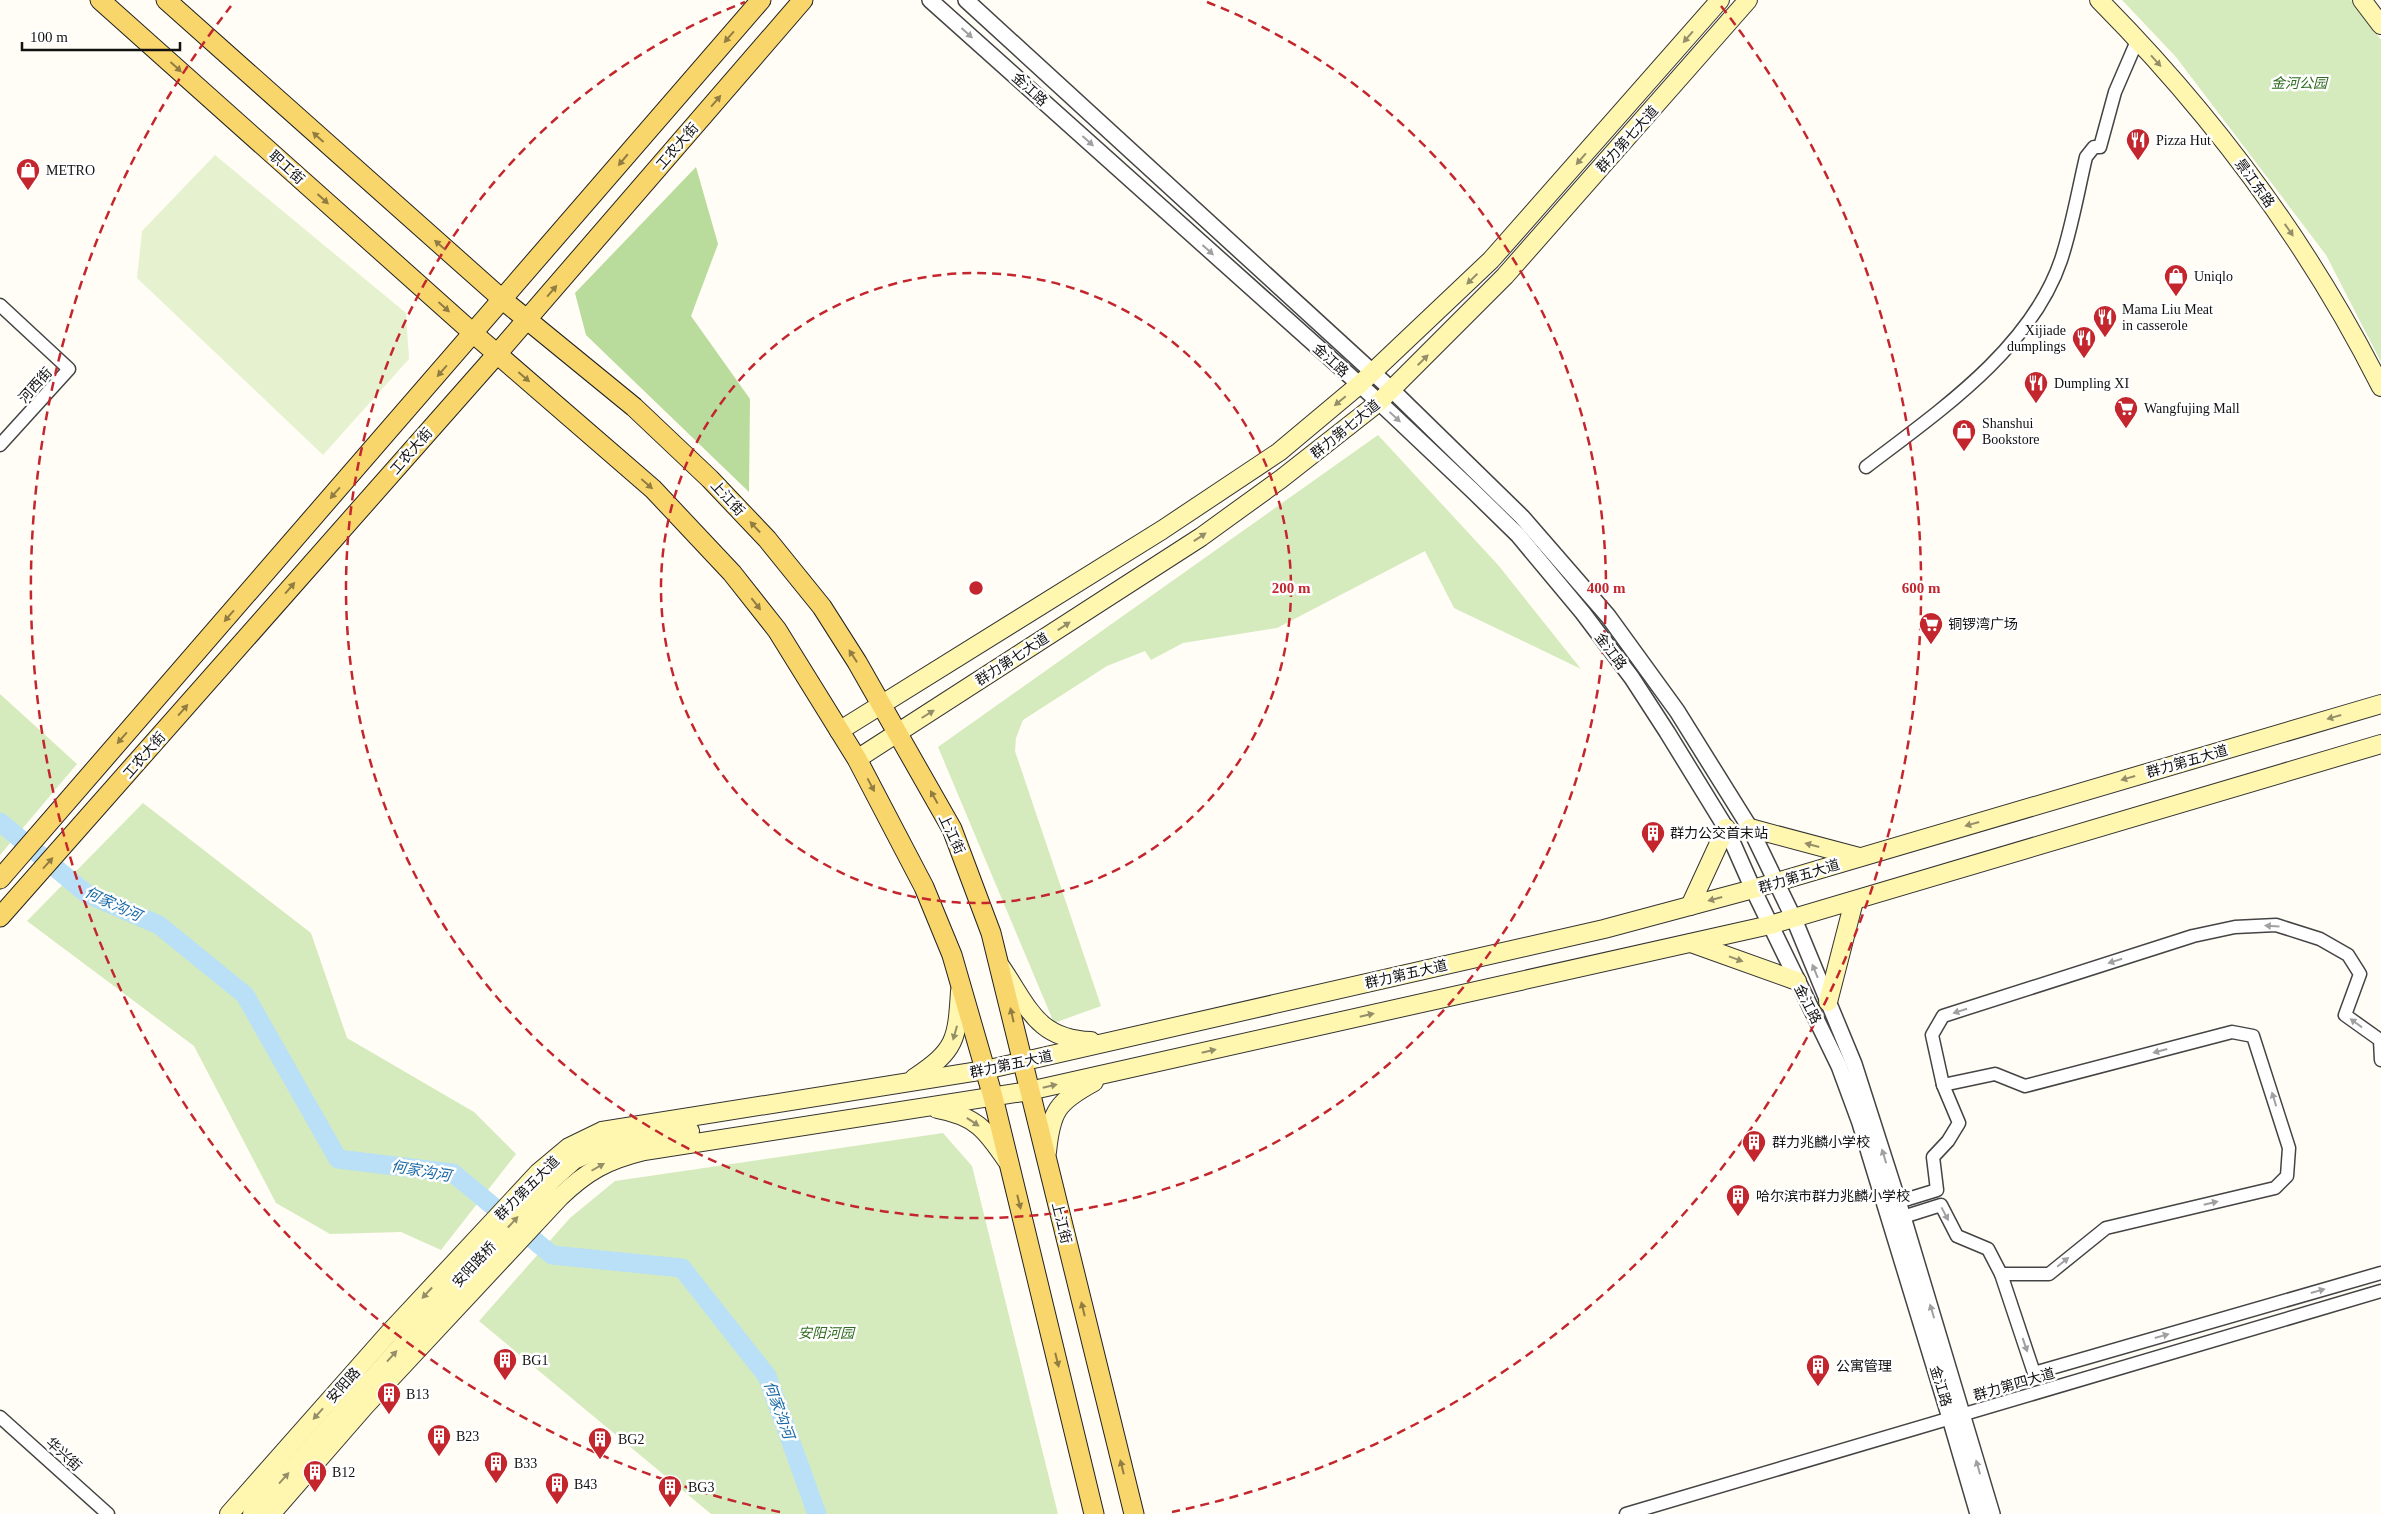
<svg xmlns="http://www.w3.org/2000/svg" width="2381" height="1514" viewBox="0 0 2381 1514" font-family="'Times New Roman','Noto Sans SC',serif">
  <style>
    .green { fill: #d5ebbd }
    .forest { fill: #b9dc9c }
    .pitch { fill: #e6f2cf }
    .lines { fill: none; stroke-linecap: round; stroke-linejoin: round }
    .river { stroke: #b9e0f7; stroke-width: 19 }
    .minor-casing { stroke: #444; stroke-width: 15 }
    .tertiary-casing { stroke: #444; stroke-width: 18 }
    .secondary-casing { stroke: #333; stroke-width: 20 }
    .primary-casing { stroke: #222; stroke-width: 21 }
    .minor { stroke: #fff; stroke-width: 12 }
    .tertiary { stroke: #fff; stroke-width: 15 }
    .secondary { stroke: #fff6b0; stroke-width: 18 }
    .primary { stroke: #f9d66b; stroke-width: 19 }
    .oneway { fill: #a0a0a0 }
    .oneway2 { fill: #917d42 }
    .oneway3 { fill: #948f68 }
    .ring { fill: none; stroke: #c4262e; stroke-width: 2.5; stroke-dasharray: 9 6 }
    .labels { text-anchor: middle; stroke-width: 5; stroke-linejoin: round; paint-order: stroke }
    .park-label { font-size: 14px; font-style: italic; fill: #2f6b1f; stroke: #fff }
    .street-label { font-size: 14px; fill: #111; stroke: #fff }
    .poi-label { font-size: 14px; fill: #111; stroke: #fff; text-anchor: start }
    .water-label { font-size: 15px; font-style: italic; fill: #1768a6; stroke: #fff }
    .centre { fill: #c4262e; stroke: #fff; stroke-width: 2.5 }
    .ring-label { font-size: 15px; text-anchor: middle; font-weight: bold; fill: #c4262e; stroke: #fff; stroke-width: 5; stroke-linejoin: round; paint-order: stroke }
  </style>
  <rect width="100%" height="100%" fill="#fffdf5"/>
  <g class="green">
    <path d="M2122,0H2351L2381,40V362L2326,255L2176,57Z"/>
    <path d="M1378,435L1499,566L1581,669L1454,608L1425,551L1277,628L1183,643L1151,660L1145,651L1107,666L1023,720L1016,738L1015,751L1101,1006L1054,1023L938,747Z"/>
    <path d="M0,694L77,764L0,855Z"/>
    <path d="M143,803L311,933L347,1038L474,1112L516,1154L441,1250L401,1232L330,1234L276,1203L194,1046L27,921Z"/>
    <path d="M943,1133L972,1166L1058,1514H711L479,1321L570,1218L615,1181Z"/>
  </g>
  <path class="forest" d="M696,167L718,244L691,316L750,399L749,492L586,335L575,293Z"/>
  <path class="pitch" d="M215,155L406,313L409,359L323,455L137,278L142,231Z"/>
  <g class="lines">
    <path class="river" d="M0,822L87,894L159,925L245,995L338,1159L453,1173L552,1255L682,1268L767,1376L817,1514"/>
    <g class="minor-casing">
      <g id="minor">
        <path d="M0,305L69,369L0,445"/>
        <path d="M1866,467C1938,412 2031,349 2061,260C2072,227 2078,191 2086,157L2094,147H2100L2115,92L2137,41"/>
        <path d="M1943,1085L1995,1074L2025,1086L2232,1032L2253,1036L2289,1148L2287,1176L2275,1188L2106,1228L2049,1274H2001"/>
        <path d="M1898,1202L1937,1190L1933,1157L1948,1141L1959,1123L1943,1085L1932,1035L1943,1016L2193,936L2235,927L2276,925L2320,939L2348,955L2360,974L2345,1015L2380,1040L2381,1060"/>
        <path d="M1903,1217L1941,1205L1957,1236L1988,1249L2001,1274L2034,1373L2381,1273"/>
        <path d="M0,1417L108,1514"/>
        <path d="M1626,1514L2381,1291"/>
      </g>
    </g>
    <g class="tertiary-casing">
      <g id="tertiary">
        <path d="M930,0L1379,402L1473,491L1518,535L1583,613L1632,678L1667,732L1726,828L1753,889L1839,1066L1860,1123L1950,1418L1978,1514"/>
        <path d="M966,0L1392,390L1522,517L1608,616L1677,711L1750,828L1794,919L1854,1064L1903,1217L1992,1514"/>
      </g>
    </g>
    <g class="secondary-casing">
      <g id="secondary">
        <path d="M2099,0C2212,114 2309,244 2381,387"/>
        <path d="M2362,0L2381,25"/>
        <path d="M839,731L1162,530L1279,452L1359,385L1491,260L1720,0"/>
        <path d="M857,759L1201,537L1281,479L1379,402L1505,276L1748,0"/>
        <path d="M1750,828L1859,857"/>
        <path d="M1690,906L1726,828"/>
        <path d="M1691,943L1797,981"/>
        <path d="M1001,967C1029,1008 1037,1039 1091,1041"/>
        <path d="M1828,1002L1854,901"/>
        <path d="M914,1078C956,1050 957,1040 960,991"/>
        <path d="M937,1109C976,1116 986,1130 1007,1161"/>
        <path d="M1047,1152C1051,1111 1057,1102 1094,1082"/>
        <path d="M229,1514L388,1334L538,1173L569,1147L602,1131L985,1070L1604,929L1753,889L2381,704"/>
        <path d="M252,1514L465,1274L554,1178L574,1160L610,1144L690,1131"/>
        <path d="M271,1514L365,1406L560,1197C587,1171 607,1160 644,1151L1029,1091L1770,925L2381,744"/>
      </g>
    </g>
    <g class="primary-casing">
      <g id="primary">
        <path d="M100,0L474,334L653,489L732,573L777,630L857,759L924,887L952,955L993,1097L1094,1514"/>
        <path d="M166,0L503,300L634,407L710,479L767,539L822,607L857,662L952,829L991,933L1134,1514"/>
        <path d="M0,879L761,0"/>
        <path d="M0,917L497,354L803,0"/>
      </g>
    </g>
    <use href="#minor" class="minor"/>
    <use href="#tertiary" class="tertiary"/>
    <use href="#secondary" class="secondary"/>
    <use href="#primary" class="primary"/>
  </g>
  <defs><path id="oneway-solid" d="M-6-.8H1V-3.2L6.5 0L1 3.2V.8H-6Z" transform="scale(1.25)"/></defs>
  <g class="oneway">
    <use href="#oneway-solid" transform="translate(967 33) rotate(42)"/>
    <use href="#oneway-solid" transform="translate(1088 141) rotate(42)"/>
    <use href="#oneway-solid" transform="translate(1208 250) rotate(42)"/>
    <use href="#oneway-solid" transform="translate(1395 417) rotate(43)"/>
    <use href="#oneway-solid" transform="translate(2272 926) rotate(-177)"/>
    <use href="#oneway-solid" transform="translate(2115 961) rotate(162)"/>
    <use href="#oneway-solid" transform="translate(1815 971) rotate(-112)"/>
    <use href="#oneway-solid" transform="translate(1960 1011) rotate(162)"/>
    <use href="#oneway-solid" transform="translate(2356 1023) rotate(-144)"/>
    <use href="#oneway-solid" transform="translate(2160 1051) rotate(165)"/>
    <use href="#oneway-solid" transform="translate(2274 1099) rotate(-107)"/>
    <use href="#oneway-solid" transform="translate(1884 1156) rotate(-107)"/>
    <use href="#oneway-solid" transform="translate(2211 1203) rotate(-13)"/>
    <use href="#oneway-solid" transform="translate(1945 1214) rotate(62)"/>
    <use href="#oneway-solid" transform="translate(2063 1262) rotate(-39)"/>
    <use href="#oneway-solid" transform="translate(2318 1291) rotate(-16)"/>
    <use href="#oneway-solid" transform="translate(1932 1311) rotate(-107)"/>
    <use href="#oneway-solid" transform="translate(2162 1336) rotate(-16)"/>
    <use href="#oneway-solid" transform="translate(2025 1345) rotate(71)"/>
    <use href="#oneway-solid" transform="translate(1978 1467) rotate(-106)"/>
  </g>
  <g class="oneway2">
    <use href="#oneway-solid" transform="translate(729 37) rotate(131)"/>
    <use href="#oneway-solid" transform="translate(176 67) rotate(42)"/>
    <use href="#oneway-solid" transform="translate(716 101) rotate(-49)"/>
    <use href="#oneway-solid" transform="translate(318 137) rotate(-138)"/>
    <use href="#oneway-solid" transform="translate(623 160) rotate(130)"/>
    <use href="#oneway-solid" transform="translate(323 199) rotate(42)"/>
    <use href="#oneway-solid" transform="translate(440 245) rotate(-139)"/>
    <use href="#oneway-solid" transform="translate(552 291) rotate(-49)"/>
    <use href="#oneway-solid" transform="translate(444 307) rotate(42)"/>
    <use href="#oneway-solid" transform="translate(442 371) rotate(131)"/>
    <use href="#oneway-solid" transform="translate(524 377) rotate(41)"/>
    <use href="#oneway-solid" transform="translate(647 484) rotate(41)"/>
    <use href="#oneway-solid" transform="translate(335 493) rotate(131)"/>
    <use href="#oneway-solid" transform="translate(755 527) rotate(-133)"/>
    <use href="#oneway-solid" transform="translate(290 588) rotate(-49)"/>
    <use href="#oneway-solid" transform="translate(756 604) rotate(52)"/>
    <use href="#oneway-solid" transform="translate(229 616) rotate(131)"/>
    <use href="#oneway-solid" transform="translate(853 656) rotate(-123)"/>
    <use href="#oneway-solid" transform="translate(183 710) rotate(-49)"/>
    <use href="#oneway-solid" transform="translate(122 738) rotate(131)"/>
    <use href="#oneway-solid" transform="translate(871 785) rotate(62)"/>
    <use href="#oneway-solid" transform="translate(934 797) rotate(-119)"/>
    <use href="#oneway-solid" transform="translate(48 863) rotate(-48)"/>
    <use href="#oneway-solid" transform="translate(1012 1015) rotate(-103)"/>
    <use href="#oneway-solid" transform="translate(1019 1202) rotate(76)"/>
    <use href="#oneway-solid" transform="translate(1083 1309) rotate(-104)"/>
    <use href="#oneway-solid" transform="translate(1057 1360) rotate(76)"/>
    <use href="#oneway-solid" transform="translate(1122 1467) rotate(-104)"/>
  </g>
  <g class="oneway3">
    <use href="#oneway-solid" transform="translate(1688 37) rotate(131)"/>
    <use href="#oneway-solid" transform="translate(2156 61) rotate(48)"/>
    <use href="#oneway-solid" transform="translate(1581 159) rotate(131)"/>
    <use href="#oneway-solid" transform="translate(2289 230) rotate(55)"/>
    <use href="#oneway-solid" transform="translate(1472 279) rotate(136)"/>
    <use href="#oneway-solid" transform="translate(1423 360) rotate(-45)"/>
    <use href="#oneway-solid" transform="translate(1340 401) rotate(140)"/>
    <use href="#oneway-solid" transform="translate(1200 537) rotate(-34)"/>
    <use href="#oneway-solid" transform="translate(1064 626) rotate(-33)"/>
    <use href="#oneway-solid" transform="translate(928 714) rotate(-32)"/>
    <use href="#oneway-solid" transform="translate(2334 717) rotate(164)"/>
    <use href="#oneway-solid" transform="translate(2128 778) rotate(164)"/>
    <use href="#oneway-solid" transform="translate(1972 824) rotate(164)"/>
    <use href="#oneway-solid" transform="translate(1812 845) rotate(-165)"/>
    <use href="#oneway-solid" transform="translate(1715 899) rotate(165)"/>
    <use href="#oneway-solid" transform="translate(1736 959) rotate(20)"/>
    <use href="#oneway-solid" transform="translate(1367 1015) rotate(-13)"/>
    <use href="#oneway-solid" transform="translate(955 1033) rotate(106)"/>
    <use href="#oneway-solid" transform="translate(1209 1051) rotate(-13)"/>
    <use href="#oneway-solid" transform="translate(1050 1086) rotate(-13)"/>
    <use href="#oneway-solid" transform="translate(973 1122) rotate(34)"/>
    <use href="#oneway-solid" transform="translate(598 1167) rotate(-30)"/>
    <use href="#oneway-solid" transform="translate(513 1222) rotate(-47)"/>
    <use href="#oneway-solid" transform="translate(427 1293) rotate(133)"/>
    <use href="#oneway-solid" transform="translate(392 1356) rotate(-48)"/>
    <use href="#oneway-solid" transform="translate(318 1414) rotate(132)"/>
    <use href="#oneway-solid" transform="translate(284 1478) rotate(-48)"/>
  </g>
  <g class="ring">
    <circle cx="976" cy="588" r="315"/>
    <path d="M1207 2A630 630 0 1 1 745 2"/>
    <path d="M780 1512A945 945 0 0 1 231 6M1721 6A945 945 0 0 1 1172 1512"/>
  </g>
  <defs>
    <g id="restaurant-pin" transform="scale(1.25)"><path d="M0 17L-7.5 6A9.5 9.5 0 1 1 7.5 6Z" fill="#c4262e" stroke="#fff"/><path d="M-5-6h1v4h1v-4h1v4h1v-4h1v5L-1.5 .5V6h-2V.5L-5-1ZM5-6V6H3V1.5H1.5Q1.5-4 5-6Z" fill="#fff"/></g>
    <g id="shop-pin" transform="scale(1.25)"><path d="M0 17L-7.5 6A9.5 9.5 0 1 1 7.5 6Z" fill="#c4262e" stroke="#fff"/><path d="M-5-2.5h2.3a2.7 3.5 0 0 1 5.4 0H5L5.5 6h-11ZM-1.5-2.5h3a1.5 2.3 0 0 0-3 0Z" fill="#fff"/></g>
    <g id="supermarket-pin" transform="scale(1.25)"><path d="M0 17L-7.5 6A9.5 9.5 0 1 1 7.5 6Z" fill="#c4262e" stroke="#fff"/><path d="M-6-5.5h2.5l.6 2H6L4.5 2H-2.5L-4.4-4H-6ZM-1.5 3.2a1.3 1.3 0 1 0 .1 0ZM3 3.2a1.3 1.3 0 1 0 .1 0Z" fill="#fff"/></g>
    <g id="building-pin" transform="scale(1.25)"><path d="M0 17L-7.5 6A9.5 9.5 0 1 1 7.5 6Z" fill="#c4262e" stroke="#fff"/><path d="M-4-6H4V6H1V3H-1V6H-4ZM-2.5-4.3h1.7v1.8h-1.7ZM.8-4.3h1.7v1.8H.8ZM-2.5-1h1.7V.8h-1.7ZM.8-1h1.7V.8H.8Z" fill="#fff"/></g>
  </defs>
  <g fill-rule="evenodd">
    <use href="#restaurant-pin" x="2138" y="140"/>
    <use href="#shop-pin" x="28" y="170"/>
    <use href="#shop-pin" x="2176" y="276"/>
    <use href="#restaurant-pin" x="2105" y="317"/>
    <use href="#restaurant-pin" x="2084" y="338"/>
    <use href="#restaurant-pin" x="2036" y="383"/>
    <use href="#supermarket-pin" x="2126" y="408"/>
    <use href="#shop-pin" x="1964" y="431"/>
    <use href="#supermarket-pin" x="1931" y="624"/>
    <use href="#building-pin" x="1653" y="833"/>
    <use href="#building-pin" x="1754" y="1142"/>
    <use href="#building-pin" x="1738" y="1196"/>
    <use href="#building-pin" x="505" y="1360"/>
    <use href="#building-pin" x="1818" y="1366"/>
    <use href="#building-pin" x="389" y="1394"/>
    <use href="#building-pin" x="439" y="1436"/>
    <use href="#building-pin" x="600" y="1439"/>
    <use href="#building-pin" x="496" y="1463"/>
    <use href="#building-pin" x="315" y="1472"/>
    <use href="#building-pin" x="557" y="1484"/>
    <use href="#building-pin" x="670" y="1487"/>
  </g>
  <g class="labels">
    <g class="park-label">
      <text x="2299" y="88">金河公园</text>
      <text x="826" y="1338">安阳河园</text>
    </g>
    <g class="street-label">
      <text transform="translate(1030 89) rotate(42)" y="5">金江路</text>
      <text transform="translate(1627 139) rotate(-48)" y="5">群力第七大道</text>
      <text transform="translate(677 146) rotate(-49)" y="5">工农大街</text>
      <text transform="translate(287 167) rotate(42)" y="5">职工街</text>
      <text transform="translate(2255 183) rotate(54)" y="5">景江东路</text>
      <text transform="translate(1331 360) rotate(42)" y="5">金江路</text>
      <text transform="translate(35 385) rotate(-48)" y="5">河西街</text>
      <text transform="translate(1345 429) rotate(-39)" y="5">群力第七大道</text>
      <text transform="translate(411 451) rotate(-49)" y="5">工农大街</text>
      <text transform="translate(728 498) rotate(47)" y="5">上江街</text>
      <text transform="translate(1611 651) rotate(53)" y="5">金江路</text>
      <text transform="translate(1012 659) rotate(-33)" y="5">群力第七大道</text>
      <text transform="translate(144 755) rotate(-49)" y="5">工农大街</text>
      <text transform="translate(2187 761) rotate(-16)" y="5">群力第五大道</text>
      <text transform="translate(952 834) rotate(65)" y="5">上江街</text>
      <text transform="translate(1799 876) rotate(-17)" y="5">群力第五大道</text>
      <text transform="translate(1406 974) rotate(-13)" y="5">群力第五大道</text>
      <text transform="translate(1808 1004) rotate(63)" y="5">金江路</text>
      <text transform="translate(1011 1064) rotate(-12)" y="5">群力第五大道</text>
      <text transform="translate(527 1188) rotate(-45)" y="5">群力第五大道</text>
      <text transform="translate(1062 1223) rotate(76)" y="5">上江街</text>
      <text transform="translate(474 1264) rotate(-47)" y="5">安阳路桥</text>
      <text transform="translate(2014 1384) rotate(-16)" y="5">群力第四大道</text>
      <text transform="translate(343 1385) rotate(-48)" y="5">安阳路</text>
      <text transform="translate(1941 1386) rotate(73)" y="5">金江路</text>
      <text transform="translate(64 1454) rotate(42)" y="5">华兴街</text>
    </g>
    <g class="poi-label">
      <text x="2156" y="145">Pizza Hut</text>
      <text x="46" y="175">METRO</text>
      <text x="2194" y="281">Uniqlo</text>
      <text x="2122" y="314">Mama Liu Meat<tspan x="2122" dy="16">in casserole</tspan></text>
      <text x="2066" y="335" text-anchor="end">Xijiade<tspan x="2066" dy="16">dumplings</tspan></text>
      <text x="2054" y="388">Dumpling XI</text>
      <text x="2144" y="413">Wangfujing Mall</text>
      <text x="1982" y="428">Shanshui<tspan x="1982" dy="16">Bookstore</tspan></text>
      <text x="1948" y="629">铜锣湾广场</text>
      <text x="1670" y="838">群力公交首末站</text>
      <text x="1772" y="1147">群力兆麟小学校</text>
      <text x="1756" y="1201">哈尔滨市群力兆麟小学校</text>
      <text x="522" y="1365">BG1</text>
      <text x="1836" y="1371">公寓管理</text>
      <text x="406" y="1399">B13</text>
      <text x="456" y="1441">B23</text>
      <text x="618" y="1444">BG2</text>
      <text x="514" y="1468">B33</text>
      <text x="332" y="1477">B12</text>
      <text x="574" y="1489">B43</text>
      <text x="688" y="1492">BG3</text>
    </g>
    <g class="water-label">
      <text transform="translate(113 904) rotate(25)" y="5">何家沟河</text>
      <text transform="translate(421 1171) rotate(10)" y="5">何家沟河</text>
      <text transform="translate(779 1410) rotate(70)" y="5">何家沟河</text>
    </g>
  </g>
  <circle cx="976" cy="588" r="8" class="centre"/>
  <g class="ring-label">
    <text x="1291" y="593">200 m</text>
    <text x="1606" y="593">400 m</text>
    <text x="1921" y="593">600 m</text>
  </g>
  <path d="M22 42v8h158v-8" fill="none" stroke="#111111" stroke-width="2.5"/>
  <text x="30" y="42" font-size="15" fill="#111111" stroke="#ffffff" stroke-width="4" paint-order="stroke">100 m</text>
</svg>
